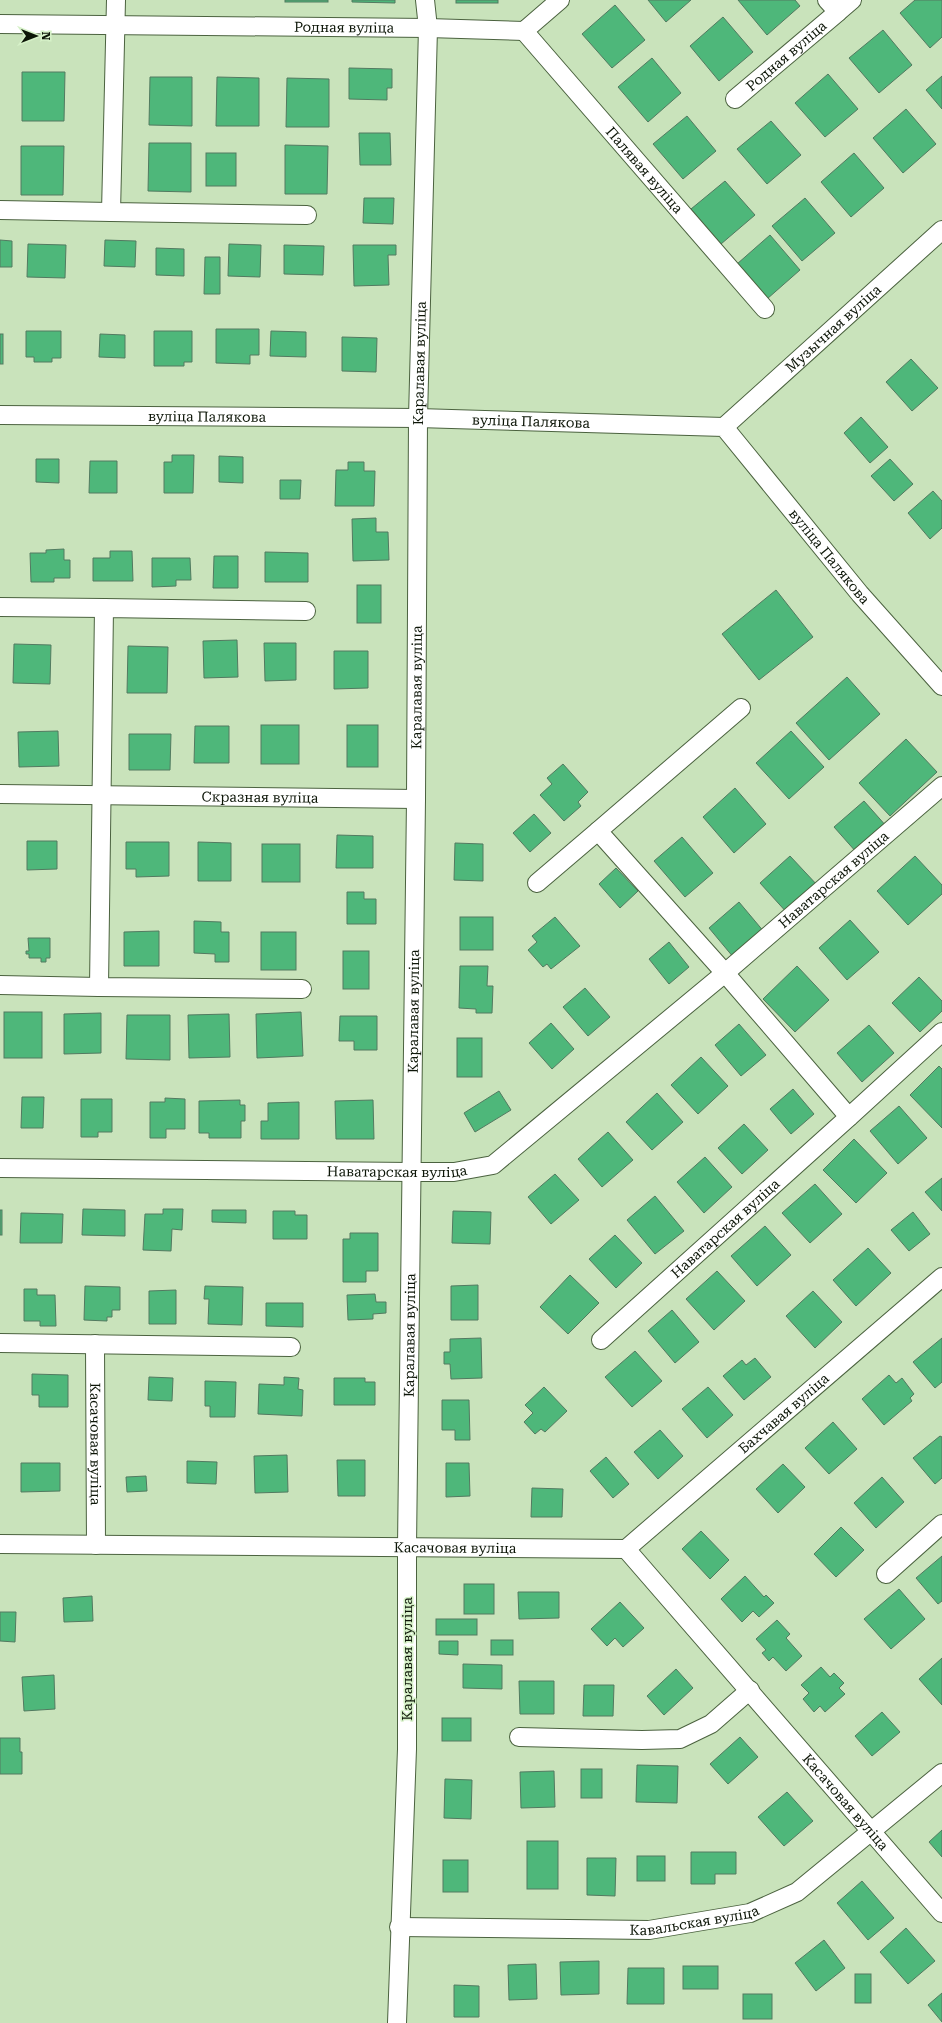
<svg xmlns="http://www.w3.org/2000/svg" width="942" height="2023" viewBox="0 0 942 2023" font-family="'Roboto Serif',serif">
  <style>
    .building { fill: #4eb77a; stroke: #527a60 }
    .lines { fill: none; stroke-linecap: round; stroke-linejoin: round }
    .minor-casing { stroke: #4b623f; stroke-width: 20 }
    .minor { stroke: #fff; stroke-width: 18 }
    .labels { text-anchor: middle; stroke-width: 3; stroke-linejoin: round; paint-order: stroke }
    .street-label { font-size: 14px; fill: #0d1608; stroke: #d6f1c8 }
  </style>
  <rect width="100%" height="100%" fill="#c9e3bb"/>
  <g class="building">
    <rect x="285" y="0" width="43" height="2"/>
    <path d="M352,0H395V3L352,2Z"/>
    <rect x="456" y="0" width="42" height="3"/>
    <path d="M648,0H691L666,22Z"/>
    <path d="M738,0H795L800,6L767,35Z"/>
    <path d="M915,0H942V37L930,48L900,13Z"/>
    <path d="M615,5L645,40L612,68L582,34Z"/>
    <path d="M723,17L753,52L719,81L690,46Z"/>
    <path d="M883,30L912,65L879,93L849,58Z"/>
    <path d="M652,58L681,93L648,122L618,87Z"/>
    <path d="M349,68L392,69V88H387V100L349,99Z"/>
    <path d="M22,72H65L64,121H22Z"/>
    <path d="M828,74L858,109L825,137L795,103Z"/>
    <path d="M942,76V109L926,90Z"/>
    <path d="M150,77H192V126L149,125Z"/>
    <path d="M217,77L259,78V126H216Z"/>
    <path d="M287,78L329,79V127H286Z"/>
    <path d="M906,109L936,144L903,173L873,138Z"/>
    <path d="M687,116L716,151L683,179L653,144Z"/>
    <path d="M771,121L801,155L767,184L737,149Z"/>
    <path d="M359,133H390L391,165H360Z"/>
    <path d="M149,143H191V192L148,191Z"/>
    <path d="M285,145L328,146L327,194H285Z"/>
    <path d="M21,146H64L63,195H21Z"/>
    <rect x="206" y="153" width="30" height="33"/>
    <path d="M854,153L884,188L851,217L821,182Z"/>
    <path d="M725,181L755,215L721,244L691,209Z"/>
    <path d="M364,198H394L393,224L363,223Z"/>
    <path d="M805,198L835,233L802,261L772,226Z"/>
    <path d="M770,235L800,270L767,299L737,264Z"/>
    <path d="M0,240L12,241V267H0Z"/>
    <path d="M105,240L136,241L135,267L104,266Z"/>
    <path d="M28,244L66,245L65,278L27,277Z"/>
    <path d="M229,244L261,245L260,277L228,276Z"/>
    <path d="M284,245L324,246L323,275L284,274Z"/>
    <path d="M353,245H396V255H388L389,285L354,286Z"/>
    <path d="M156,248L184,249V276L156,275Z"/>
    <path d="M205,257H220V294H204Z"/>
    <path d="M216,329H259V355H250V364L216,363Z"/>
    <path d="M26,331H61V358H52V362H34V357H26Z"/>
    <path d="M154,331H192V362H184V366H154Z"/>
    <path d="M271,331L306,332V357L270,356Z"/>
    <rect x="0" y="334" width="3" height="30"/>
    <path d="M100,334L125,335V358L99,357Z"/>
    <path d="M342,337L377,338L376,372L342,371Z"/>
    <path d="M911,359L938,388L912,411L886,382Z"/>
    <path d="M861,417L888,447L870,463L844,433Z"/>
    <path d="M172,455H194L193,493H164V462H172Z"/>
    <path d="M219,456L243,457V483L219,482Z"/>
    <path d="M36,459H59V483L36,482Z"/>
    <path d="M890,459L913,484L894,501L871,476Z"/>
    <path d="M90,461H117V493H89Z"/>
    <path d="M348,462H364V471H375L374,506H335L336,470H348Z"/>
    <path d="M280,480H301L300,499H280Z"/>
    <path d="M933,491L942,501V528L930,539L908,513Z"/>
    <path d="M376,518V532H388L389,560L353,561L352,519Z"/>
    <path d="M64,549V560H70V578H54V582H31L30,553H46V550Z"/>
    <path d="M110,551H132L133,581H93V558H110Z"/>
    <path d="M265,552L308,553V582H265Z"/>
    <path d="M214,556H238V588H213Z"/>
    <path d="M152,558H190L191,580H176V586L152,587Z"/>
    <rect x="357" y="585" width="24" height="38"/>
    <path d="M776,590L813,637L759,680L722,634Z"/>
    <path d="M237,640L238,677L204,678L203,641Z"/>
    <path d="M264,643H296V680L265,681Z"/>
    <path d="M14,644L51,645L50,684L13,683Z"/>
    <path d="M128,646L168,647L167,693H127Z"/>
    <path d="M334,651H368V688L334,689Z"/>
    <path d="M847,677L880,714L829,760L796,723Z"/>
    <rect x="261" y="725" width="38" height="39"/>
    <rect x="347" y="725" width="31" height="42"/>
    <path d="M195,726H229V763H194Z"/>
    <path d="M58,731L59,766L19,767L18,732Z"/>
    <path d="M791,731L824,767L789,799L756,763Z"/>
    <path d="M129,734H171L170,770H129Z"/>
    <path d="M906,739L937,772L890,816L859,783Z"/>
    <path d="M563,764L588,792L578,802L581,806L564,821L540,795L552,784L547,778Z"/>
    <path d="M735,788L766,824L734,853L703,817Z"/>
    <path d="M864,801L887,827L857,853L834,827Z"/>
    <path d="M534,814L551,833L530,852L513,833Z"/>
    <path d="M337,835L373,836V868H336Z"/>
    <path d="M682,837L713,873L685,897L654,861Z"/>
    <path d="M27,841H57V869L27,870Z"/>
    <path d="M126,842H169V876L136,877V869H126Z"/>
    <path d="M198,842L231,843V881H198Z"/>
    <path d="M455,843L483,844V881L454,880Z"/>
    <rect x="262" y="844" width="38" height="38"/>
    <path d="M790,856L819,887L789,915L760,883Z"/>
    <path d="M915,856L942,885V894L908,925L877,891Z"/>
    <path d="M616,868L638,891L620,908L599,884Z"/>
    <path d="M347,892H364V899H376V924H347Z"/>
    <path d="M739,902L765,933L734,958L709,928Z"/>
    <rect x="460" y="917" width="33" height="33"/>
    <path d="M555,917L580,946L551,969L547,964L543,967L528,950L537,942L532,936Z"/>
    <path d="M850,920L879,952L847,980L819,948Z"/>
    <path d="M194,921L221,922V932H229V962H215V954L194,953Z"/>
    <path d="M159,931V966H124V932Z"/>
    <rect x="261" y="932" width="35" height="38"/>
    <path d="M28,938H50V958H46V962H41V958H29V954H26V951H29Z"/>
    <path d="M669,942L689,967L669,984L649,959Z"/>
    <rect x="343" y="951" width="26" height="38"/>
    <path d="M460,966H488L487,986H493L492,1013H476V1009L459,1008Z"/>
    <path d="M797,966L829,1000L795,1032L763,999Z"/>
    <path d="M919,977L942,1001V1011L920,1032L892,1003Z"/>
    <path d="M585,988L610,1017L588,1036L563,1007Z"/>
    <rect x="4" y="1012" width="38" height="46"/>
    <path d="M301,1012L303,1056L257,1058L256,1014Z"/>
    <path d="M101,1013V1053L64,1054V1014Z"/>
    <path d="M229,1014L230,1057L189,1058L188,1015Z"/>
    <path d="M127,1015H170V1060L126,1059Z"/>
    <path d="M340,1016H377V1050H354V1041H339Z"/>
    <path d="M551,1023L574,1049L552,1069L529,1043Z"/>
    <path d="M739,1024L766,1055L741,1076L715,1045Z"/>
    <path d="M869,1025L894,1053L862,1082L837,1053Z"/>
    <rect x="457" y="1038" width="25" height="39"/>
    <path d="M701,1057L728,1086L698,1114L671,1085Z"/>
    <path d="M939,1066L942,1069V1128L910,1095Z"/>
    <path d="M793,1089L814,1114L791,1134L770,1109Z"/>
    <path d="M499,1091L511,1110L475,1132L464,1113Z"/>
    <path d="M657,1093L683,1122L652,1150L626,1122Z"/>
    <path d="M22,1097H44L43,1128H21Z"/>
    <path d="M165,1098L185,1099V1129H166V1138H150V1102H165Z"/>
    <path d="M81,1099H112V1132H98V1137H81Z"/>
    <path d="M240,1100V1105H245V1121H241V1138H209V1133H199V1101Z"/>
    <path d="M373,1100L374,1139H336L335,1101Z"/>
    <path d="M299,1102V1139H261V1121H268V1103Z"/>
    <path d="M899,1106L927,1138L898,1164L870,1131Z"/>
    <path d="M744,1124L768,1150L742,1174L718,1148Z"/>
    <path d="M608,1132L633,1160L602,1187L578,1159Z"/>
    <path d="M854,1139L887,1173L856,1203L823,1170Z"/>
    <path d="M705,1157L732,1187L704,1213L677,1182Z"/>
    <path d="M555,1174L579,1200L551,1224L528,1197Z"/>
    <path d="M942,1178V1211L925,1192Z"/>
    <path d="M815,1184L842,1214L810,1243L782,1213Z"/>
    <path d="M655,1196L684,1231L655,1254L627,1220Z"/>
    <path d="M83,1209L125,1210V1236L82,1235Z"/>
    <path d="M163,1209H183L182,1230L172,1229L171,1251L143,1250L145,1214H163Z"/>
    <rect x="0" y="1210" width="2" height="25"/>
    <path d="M212,1210H246V1223L212,1222Z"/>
    <path d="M273,1211H295V1215H307V1239H273Z"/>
    <path d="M453,1211L491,1212L490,1244L452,1243Z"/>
    <path d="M913,1212L930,1234L909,1251L891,1230Z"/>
    <path d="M21,1213L63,1214L62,1243H20Z"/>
    <path d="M765,1226L791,1255L757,1286L731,1256Z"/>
    <path d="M350,1233H378V1271H366V1282H343V1239H350Z"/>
    <path d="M615,1235L642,1263L616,1288L589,1259Z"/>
    <path d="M868,1248L891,1273L856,1306L833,1280Z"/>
    <path d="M717,1271L745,1301L714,1330L686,1299Z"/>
    <path d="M570,1275L599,1303L568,1334L540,1307Z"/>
    <path d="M478,1285V1320H451V1286Z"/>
    <path d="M85,1286L120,1287V1310H112V1317H107V1321L84,1320Z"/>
    <path d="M205,1286L243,1287L242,1325L208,1324L209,1299H204Z"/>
    <path d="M24,1289H37V1295H55L56,1326H40V1321H24Z"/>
    <path d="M176,1290V1324H149V1291Z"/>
    <path d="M813,1291L842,1322L815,1348L786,1316Z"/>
    <path d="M375,1294L376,1302H386V1313L373,1314V1319L348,1320L347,1295Z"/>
    <path d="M266,1303H303V1327L266,1326Z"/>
    <path d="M672,1310L699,1342L675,1363L648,1331Z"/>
    <path d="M481,1338L482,1378L451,1379L450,1364H444V1352H450V1339Z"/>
    <path d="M942,1338V1382L935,1388L913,1362Z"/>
    <path d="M635,1351L662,1381L632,1407L605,1377Z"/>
    <path d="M755,1358L771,1377L744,1400L723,1376L742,1360L746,1365Z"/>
    <path d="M32,1374L68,1375V1407H39V1395H32Z"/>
    <path d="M889,1375L896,1383L902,1378L914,1394L910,1398L912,1401L884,1425L862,1399Z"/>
    <path d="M149,1377L173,1378L172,1401L148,1400Z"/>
    <path d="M284,1377L299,1378L298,1389L303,1390L302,1416L258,1414L259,1384L284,1385Z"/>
    <path d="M334,1378H365V1382H375V1405H334Z"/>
    <path d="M205,1381L236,1382L235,1417H210V1406H205Z"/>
    <path d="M544,1387L567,1411L545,1432L541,1429L535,1434L524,1422L533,1413L525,1405Z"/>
    <path d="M708,1387L733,1415L707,1438L682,1409Z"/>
    <path d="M442,1400H469L470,1440H455V1430H442Z"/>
    <path d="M833,1422L857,1449L829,1474L805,1448Z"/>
    <path d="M660,1430L683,1456L658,1479L634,1452Z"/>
    <path d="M940,1436L942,1437V1478L935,1484L913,1458Z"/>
    <path d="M287,1455L288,1492L255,1493L254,1456Z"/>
    <path d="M606,1457L629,1484L613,1498L590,1471Z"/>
    <path d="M337,1460H365V1496H338Z"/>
    <path d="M187,1461L217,1462L216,1484L187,1483Z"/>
    <path d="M21,1463H60V1491L21,1492Z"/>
    <path d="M446,1463H469L470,1496L446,1497Z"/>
    <path d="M783,1464L805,1487L778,1513L756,1489Z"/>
    <path d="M146,1476L147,1491L127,1492L126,1477Z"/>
    <path d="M882,1477L904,1502L876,1528L854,1503Z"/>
    <path d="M532,1488L563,1489L562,1517H531Z"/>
    <path d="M841,1527L864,1550L836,1577L814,1554Z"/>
    <path d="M701,1531L729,1560L710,1579L682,1549Z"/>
    <path d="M942,1556V1601L938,1604L916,1578Z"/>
    <path d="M745,1576L764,1597L766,1595L774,1603L759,1617L753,1611L742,1622L721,1599Z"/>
    <rect x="464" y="1584" width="30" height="30"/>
    <path d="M899,1589L925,1619L891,1649L864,1619Z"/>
    <path d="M518,1592H559V1618L519,1619Z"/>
    <path d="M92,1596L93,1621L64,1622L63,1598Z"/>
    <path d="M620,1602L644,1628L623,1647L615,1638L607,1646L591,1629Z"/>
    <path d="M0,1612H16L15,1642L0,1641Z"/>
    <rect x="436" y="1619" width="41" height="16"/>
    <path d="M777,1620L790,1634L786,1638L802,1656L786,1671L773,1657L769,1661L762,1653L766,1650L756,1639Z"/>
    <rect x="491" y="1640" width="22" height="15"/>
    <path d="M439,1641H458V1655L439,1654Z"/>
    <path d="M942,1658V1705L919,1679Z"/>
    <path d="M463,1664L502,1665V1689L463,1688Z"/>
    <path d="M821,1667L830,1677L834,1673L844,1683L839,1688L845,1694L825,1712L820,1706L814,1712L803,1699L809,1693L801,1685Z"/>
    <path d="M676,1669L693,1688L664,1715L647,1696Z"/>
    <path d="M54,1675L55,1709L24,1711L22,1677Z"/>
    <path d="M519,1681H554V1714H520Z"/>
    <path d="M584,1685H614L613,1716H583Z"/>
    <path d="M882,1712L900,1732L872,1756L855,1736Z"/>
    <rect x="442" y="1718" width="29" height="23"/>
    <path d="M740,1737L758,1757L728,1784L710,1764Z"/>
    <path d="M0,1738H20V1752H22V1774H0Z"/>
    <path d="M637,1765L678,1766L677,1803L636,1802Z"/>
    <rect x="581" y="1769" width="21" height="29"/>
    <path d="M554,1771L555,1807L521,1808L520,1772Z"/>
    <path d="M445,1779L472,1780L471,1819L444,1818Z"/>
    <path d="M787,1792L813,1821L784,1846L758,1817Z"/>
    <path d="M942,1830V1857L929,1842Z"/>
    <rect x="527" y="1841" width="31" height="48"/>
    <path d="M691,1852H736V1874H715V1884H691Z"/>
    <rect x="637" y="1856" width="28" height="25"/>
    <path d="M587,1858H616L615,1896L587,1895Z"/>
    <rect x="443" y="1860" width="25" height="32"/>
    <path d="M862,1881L894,1918L868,1940L837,1903Z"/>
    <path d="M906,1928L935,1961L908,1984L880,1952Z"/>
    <path d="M824,1940L845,1968L816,1991L795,1963Z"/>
    <path d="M599,1961V1994L561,1995L560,1962Z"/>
    <path d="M536,1964L537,1999L509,2000L508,1965Z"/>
    <rect x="683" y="1966" width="35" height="23"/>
    <path d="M628,1968H664V2004H627Z"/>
    <rect x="855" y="1974" width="16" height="29"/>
    <path d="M454,1985L479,1986V2017H454Z"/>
    <path d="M942,1993V2022L928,2005Z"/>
    <rect x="743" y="1994" width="29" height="25"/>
  </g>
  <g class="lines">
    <g class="minor-casing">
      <g id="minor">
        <path d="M116,0L111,212L307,215"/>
        <path d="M827,0L838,12L852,0"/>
        <path id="s1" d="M0,24L428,28L524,31L560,0"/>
        <path id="s2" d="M524,31L765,309"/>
        <path id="s3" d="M735,99L838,12"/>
        <path d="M0,210L111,212"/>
        <path id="s4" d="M0,415L418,418L724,427L860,594L942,686"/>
        <path id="s5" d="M724,427L942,230"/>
        <path d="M0,607L104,608"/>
        <path d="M741,708L598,831L725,973L849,1117L942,1032"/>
        <path id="s6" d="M0,794L416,799"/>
        <path d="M537,883L598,831"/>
        <path d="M0,985L99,987"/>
        <path d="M302,989L99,987L104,608L306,611"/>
        <path id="s7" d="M0,1168L411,1172H454L493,1165L725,973L942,786"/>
        <path id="s8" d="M601,1340L849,1117"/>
        <path d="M0,1343L291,1347"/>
        <path id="s9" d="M95,1344L96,1545"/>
        <path id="s10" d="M0,1544L626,1549L942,1913"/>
        <path id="s11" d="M626,1549L942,1277"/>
        <path d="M886,1574L942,1524"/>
        <path d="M519,1737L642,1740L680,1739L711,1724L750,1690"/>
        <path id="s12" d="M399,1927L649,1930L750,1913L797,1892L942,1773"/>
        <path id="s13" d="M397,2023L407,1749V1547L416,799L418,418L428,28L425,0"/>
      </g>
    </g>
    <use href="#minor" class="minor"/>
  </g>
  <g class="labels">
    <g class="street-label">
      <text dy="5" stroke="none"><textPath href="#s1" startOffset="344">Родная вуліца</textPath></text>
      <text dy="5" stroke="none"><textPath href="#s3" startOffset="67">Родная вуліца</textPath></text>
      <text dy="5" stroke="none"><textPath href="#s2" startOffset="184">Палявая вуліца</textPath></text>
      <text dy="5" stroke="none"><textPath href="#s5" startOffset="147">Музычная вуліца</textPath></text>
      <text dy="5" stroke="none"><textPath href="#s13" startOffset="1660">Каралавая вуліца</textPath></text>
      <text dy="5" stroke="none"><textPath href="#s4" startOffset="207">вуліца Палякова</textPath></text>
      <text dy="5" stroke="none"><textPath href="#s4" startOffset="531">вуліца Палякова</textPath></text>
      <text dy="5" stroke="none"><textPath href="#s4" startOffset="891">вуліца Палякова</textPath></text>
      <text dy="5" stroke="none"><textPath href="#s13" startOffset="1336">Каралавая вуліца</textPath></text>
      <text dy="5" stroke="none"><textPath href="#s6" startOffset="260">Скразная вуліца</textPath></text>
      <text dy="5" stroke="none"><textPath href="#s7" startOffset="938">Наватарская вуліца</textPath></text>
      <text dy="5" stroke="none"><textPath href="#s13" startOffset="1012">Каралавая вуліца</textPath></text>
      <text dy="5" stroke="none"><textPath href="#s7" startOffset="397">Наватарская вуліца</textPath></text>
      <text dy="5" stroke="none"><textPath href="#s8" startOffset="167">Наватарская вуліца</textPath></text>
      <text dy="5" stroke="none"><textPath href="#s13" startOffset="688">Каралавая вуліца</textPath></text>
      <text dy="5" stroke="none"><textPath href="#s11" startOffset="208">Бахчавая вуліца</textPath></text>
      <text dy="5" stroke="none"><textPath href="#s9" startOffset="100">Касачовая вуліца</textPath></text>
      <text dy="5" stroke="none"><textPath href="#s10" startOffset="455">Касачовая вуліца</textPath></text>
      <text transform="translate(407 1659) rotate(-90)" y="5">Каралавая вуліца</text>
      <text dy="5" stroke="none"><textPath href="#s10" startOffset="961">Касачовая вуліца</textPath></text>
      <text dy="5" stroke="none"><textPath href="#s12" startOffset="296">Кавальская вуліца</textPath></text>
    </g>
  </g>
  <g transform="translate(36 36) rotate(90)" stroke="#d6f1c8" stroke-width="3" paint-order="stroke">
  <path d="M0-3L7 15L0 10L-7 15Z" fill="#0d1608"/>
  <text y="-6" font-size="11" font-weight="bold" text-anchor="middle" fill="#0d1608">N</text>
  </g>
</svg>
